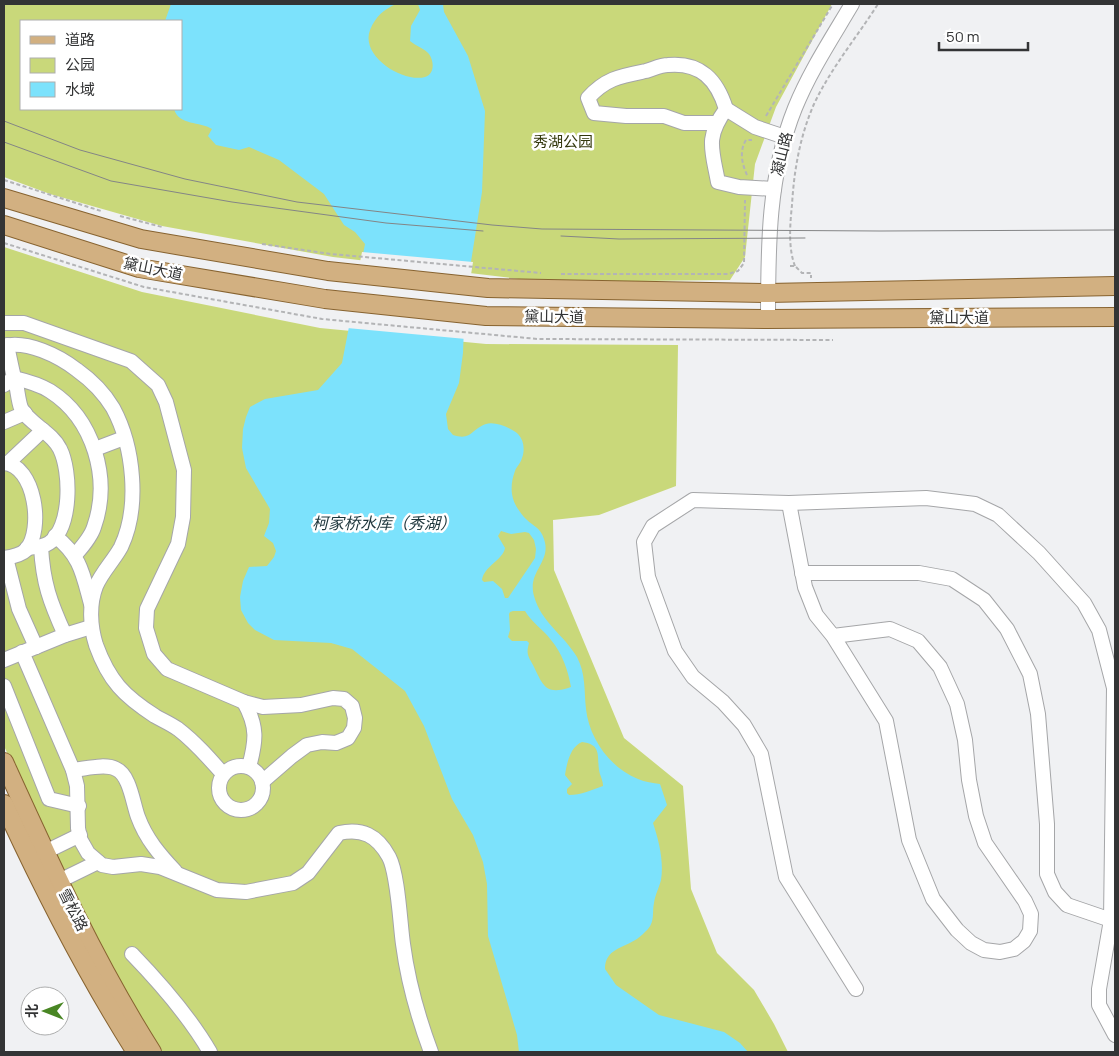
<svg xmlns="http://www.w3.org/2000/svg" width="1119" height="1056" viewBox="0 0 1119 1056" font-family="Manrope,'Noto Sans SC',sans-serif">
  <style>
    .green { fill: #c9d87a; fill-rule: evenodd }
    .water { fill: #7ce2fc; fill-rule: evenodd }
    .pier { fill: #f0f1f3 }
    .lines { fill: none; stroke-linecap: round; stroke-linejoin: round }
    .minor-casing { stroke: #a5a6a8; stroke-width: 16 }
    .major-casing { stroke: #876330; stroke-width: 20 }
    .path { stroke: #b3b4b6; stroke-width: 2; stroke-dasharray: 4 2.5; stroke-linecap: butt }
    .minor { stroke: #fff; stroke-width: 14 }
    .major { stroke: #d2b081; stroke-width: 18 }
    .tram { stroke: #848586; stroke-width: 1 }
    .labels { text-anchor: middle; stroke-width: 5; stroke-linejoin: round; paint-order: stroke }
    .park-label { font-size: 15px; fill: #33380d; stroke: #fff }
    .street-label { font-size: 15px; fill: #333435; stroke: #fff }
    .water-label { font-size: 16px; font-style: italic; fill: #1d353b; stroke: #fff }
  </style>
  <rect width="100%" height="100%" fill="#f0f1f3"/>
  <g class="green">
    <path d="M4,4H832L776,107L755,164L745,257L730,280L545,282L333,257L162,226L50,194L4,177ZM21,21H181V109H21Z"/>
    <path d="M4,247L142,292L320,328L486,344L678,345L676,486L599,515L553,520L554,570L624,738L683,786L691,889L717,953L754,990L774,1024L788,1052H161L132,1006L60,869L4,746Z"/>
  </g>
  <path class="water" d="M171,4H396C383,10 376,16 370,30C360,56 403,83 425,77C435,74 434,61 429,54C425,49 416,46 410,41L411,26L420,10L418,4H443L444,12L468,56L485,111L482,192L465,300L463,353L459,383L446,414L448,429L453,435C472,441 471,429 486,424C495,421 511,428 518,434C524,440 525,450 522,458C521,463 516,467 515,471C512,479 511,486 512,494C513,503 520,513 526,519C534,527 540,527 544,539C552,562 527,571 534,596C541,622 564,635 577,657C586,674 584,691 586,709C589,738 610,768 638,779C645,782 653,783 660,784L667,805L653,823C659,841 664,861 661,880C659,888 655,895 654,903C652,912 655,921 648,929C645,932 640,937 637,939C623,948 605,949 605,969L616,985L659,1015L724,1032L740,1043L748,1052H519L517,1035L488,936L487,884L483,862L473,835L452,799L424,726L405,691L352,649L331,643L274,640L255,630L248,623L241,610L240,597L243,581L249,567L267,566L274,557L276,551L273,543L264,536L269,523L270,509L246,468L242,448L243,429L246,417L250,407L265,399L318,390L342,363L365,244L355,232L344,225L324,194L279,160L249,147L239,150L216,145L208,136L212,129C200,121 179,126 174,109H181V21H165ZM501,531L511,534L525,532L529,533L534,540L536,549L535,558L529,567L508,598H505L502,589L493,581L484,582L482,580C484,566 503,560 505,548L498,536ZM513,611H525C532,623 543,629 551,640C562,653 568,670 571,687C545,696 543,685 533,665C528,656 526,654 529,643L527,641H512L508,637L510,630L509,614L510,612ZM582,742C602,744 597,757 599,770C600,776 603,780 603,786C592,790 581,795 569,795L567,793V789L572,784L565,775C567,763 570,747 582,742Z"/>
  <path class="pier" d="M362,252L473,262L467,300L466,339L347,328Z"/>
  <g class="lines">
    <g class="minor-casing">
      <g id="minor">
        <path d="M726,109L755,127L785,137"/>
        <path d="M716,123H684L664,116H626L594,113L588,98C606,78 621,76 646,71C653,69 661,65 668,65C701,62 717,80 726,109C705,138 712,149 718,182L739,187L774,189"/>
        <path d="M768,319C768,247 768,175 795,108C810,71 832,38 852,4"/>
        <path d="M4,323H24L131,361L158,385L166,402L184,470L183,517L178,544L147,609L146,628L154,654L167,669L244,702L263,707L301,705L333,698L344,699L352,706L355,718L354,728L348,738L336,743L322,742L307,745L292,756L262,782"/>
        <path d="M7,345C10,360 13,375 17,389C18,395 19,403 21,408C28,423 52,432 60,449C71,471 72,528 49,543C43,547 35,547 27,548"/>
        <path d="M4,346C27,340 59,356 77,370C91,380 104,393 113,408C134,447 140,507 121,547C114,560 102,572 96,586C89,604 90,626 96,645C109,681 124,696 155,716C162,720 171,724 178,729C195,742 209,758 223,774"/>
        <path d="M4,385L14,378C27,381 39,384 50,391C94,419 111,479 94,527C91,537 82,547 75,555"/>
        <path d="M4,422L25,413"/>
        <path d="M95,449L124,438"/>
        <path d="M4,463C35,465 44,530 26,550C21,555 11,557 4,558"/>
        <path d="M8,463L43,430"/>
        <path d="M789,503L805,587L816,615L833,636L886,721L909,840L933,899L957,930L971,943L984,950L1000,952L1014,949L1024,941L1030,931L1031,914L1025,901L985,843L976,816L969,780L965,740L957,704L940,667L918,641L890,629L833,636"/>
        <path d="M55,536C81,556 83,575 91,604"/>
        <path d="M41,547C43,583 50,602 65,635"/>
        <path d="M6,558L19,609L36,647"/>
        <path d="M802,573H919L952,579L984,600L1007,629L1030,674L1038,714L1047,824V874L1055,892L1067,905L1111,920"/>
        <path d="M22,652L73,770L77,786L78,828L80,839L88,853L102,865L113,867L141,864L160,867L217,890L246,892L293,883L308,873L339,833C362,828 377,835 389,857C398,874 400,923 403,944C408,982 418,1017 431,1052"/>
        <path d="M4,660L65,635L91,627"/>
        <path d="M4,686L49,799L79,806"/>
        <path d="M244,702C258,727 256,741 249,767"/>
        <circle cx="241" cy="788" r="22"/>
        <path d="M73,770C85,769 105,763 116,769C130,775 133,804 138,817C146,839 160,855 175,871"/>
        <path d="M37,856L80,835"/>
        <path d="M51,885L98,862"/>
        <path d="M132,954C161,984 189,1016 210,1052"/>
        <path d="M856,989L786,877L761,754L744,725L723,702L693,677L675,651L648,577L644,542L653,526L693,500L789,503L926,498L975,504L998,515L1039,553L1084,603L1099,630L1114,688L1111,920L1099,989V1005L1115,1035"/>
      </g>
    </g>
    <g class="major-casing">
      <g id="major">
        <path d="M4,198L141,239L328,271L488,288L768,293L1115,286"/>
        <path d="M4,225L139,268L325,299L486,316L768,319L1115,317"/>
        <path d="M4,762C49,861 94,961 152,1052"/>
        <path d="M4,804C43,889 86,973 136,1052"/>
      </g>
    </g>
    <g class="path">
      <path d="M766,116L833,4"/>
      <path d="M747,175C742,164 739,151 746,140H752"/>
      <path d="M4,180L101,211"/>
      <path d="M120,216L162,227"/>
      <path d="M4,243L144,287L322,319L538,339L833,340"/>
      <path d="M262,244L331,254L541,273"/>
      <path d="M790,266H795L802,273H811V278"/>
      <path d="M795,266C788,248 790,224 792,205C794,170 800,136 814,104C831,68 857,37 878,4"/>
      <path d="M561,274H728L738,271L744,263L745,200"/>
    </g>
    <use href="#minor" class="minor"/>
    <use href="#major" class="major"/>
    <g class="tram">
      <path d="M4,121L80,150L185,179L297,202L492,225L542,229L880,231L1115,230"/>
      <path d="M4,142L111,181L232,202L386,223L483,231"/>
      <path d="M561,236L619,239L805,238"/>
    </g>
  </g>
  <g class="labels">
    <g class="park-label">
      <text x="563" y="147">秀湖公园</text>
    </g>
    <g class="street-label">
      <text transform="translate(782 154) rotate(-76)" y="5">凝山路</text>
      <text transform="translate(153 269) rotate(12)" y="5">黛山大道</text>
      <text transform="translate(554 317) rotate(1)" y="5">黛山大道</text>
      <text x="959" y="323">黛山大道</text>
      <text transform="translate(73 910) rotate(63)" y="5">雪松路</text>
    </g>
    <g class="water-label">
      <text x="384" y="529">柯家桥水库（秀湖）</text>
    </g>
  </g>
  <rect width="1119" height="1056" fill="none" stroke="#333435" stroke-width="10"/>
  <rect x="20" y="20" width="162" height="90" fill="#ffffff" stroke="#adaeae"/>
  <rect x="30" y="36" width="25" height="8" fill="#d2b081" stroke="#adaeae"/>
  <text x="65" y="45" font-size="15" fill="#333435">道路</text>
  <rect x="30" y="58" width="25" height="15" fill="#c9d87a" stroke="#adaeae"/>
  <text x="65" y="70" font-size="15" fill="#333435">公园</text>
  <rect x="30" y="82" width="25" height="15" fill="#7ce2fc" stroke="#adaeae"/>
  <text x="65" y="95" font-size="15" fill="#333435">水域</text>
  <g transform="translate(45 1011) rotate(270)"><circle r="24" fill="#ffffff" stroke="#adaeae"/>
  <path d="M0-4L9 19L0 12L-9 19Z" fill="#498624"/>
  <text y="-8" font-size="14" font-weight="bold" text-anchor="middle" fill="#333435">北</text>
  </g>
  <path d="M939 42v8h89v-8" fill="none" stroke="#333435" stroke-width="2.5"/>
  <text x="946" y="42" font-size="15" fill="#333435" stroke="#ffffff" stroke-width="4" paint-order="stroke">50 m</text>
</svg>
